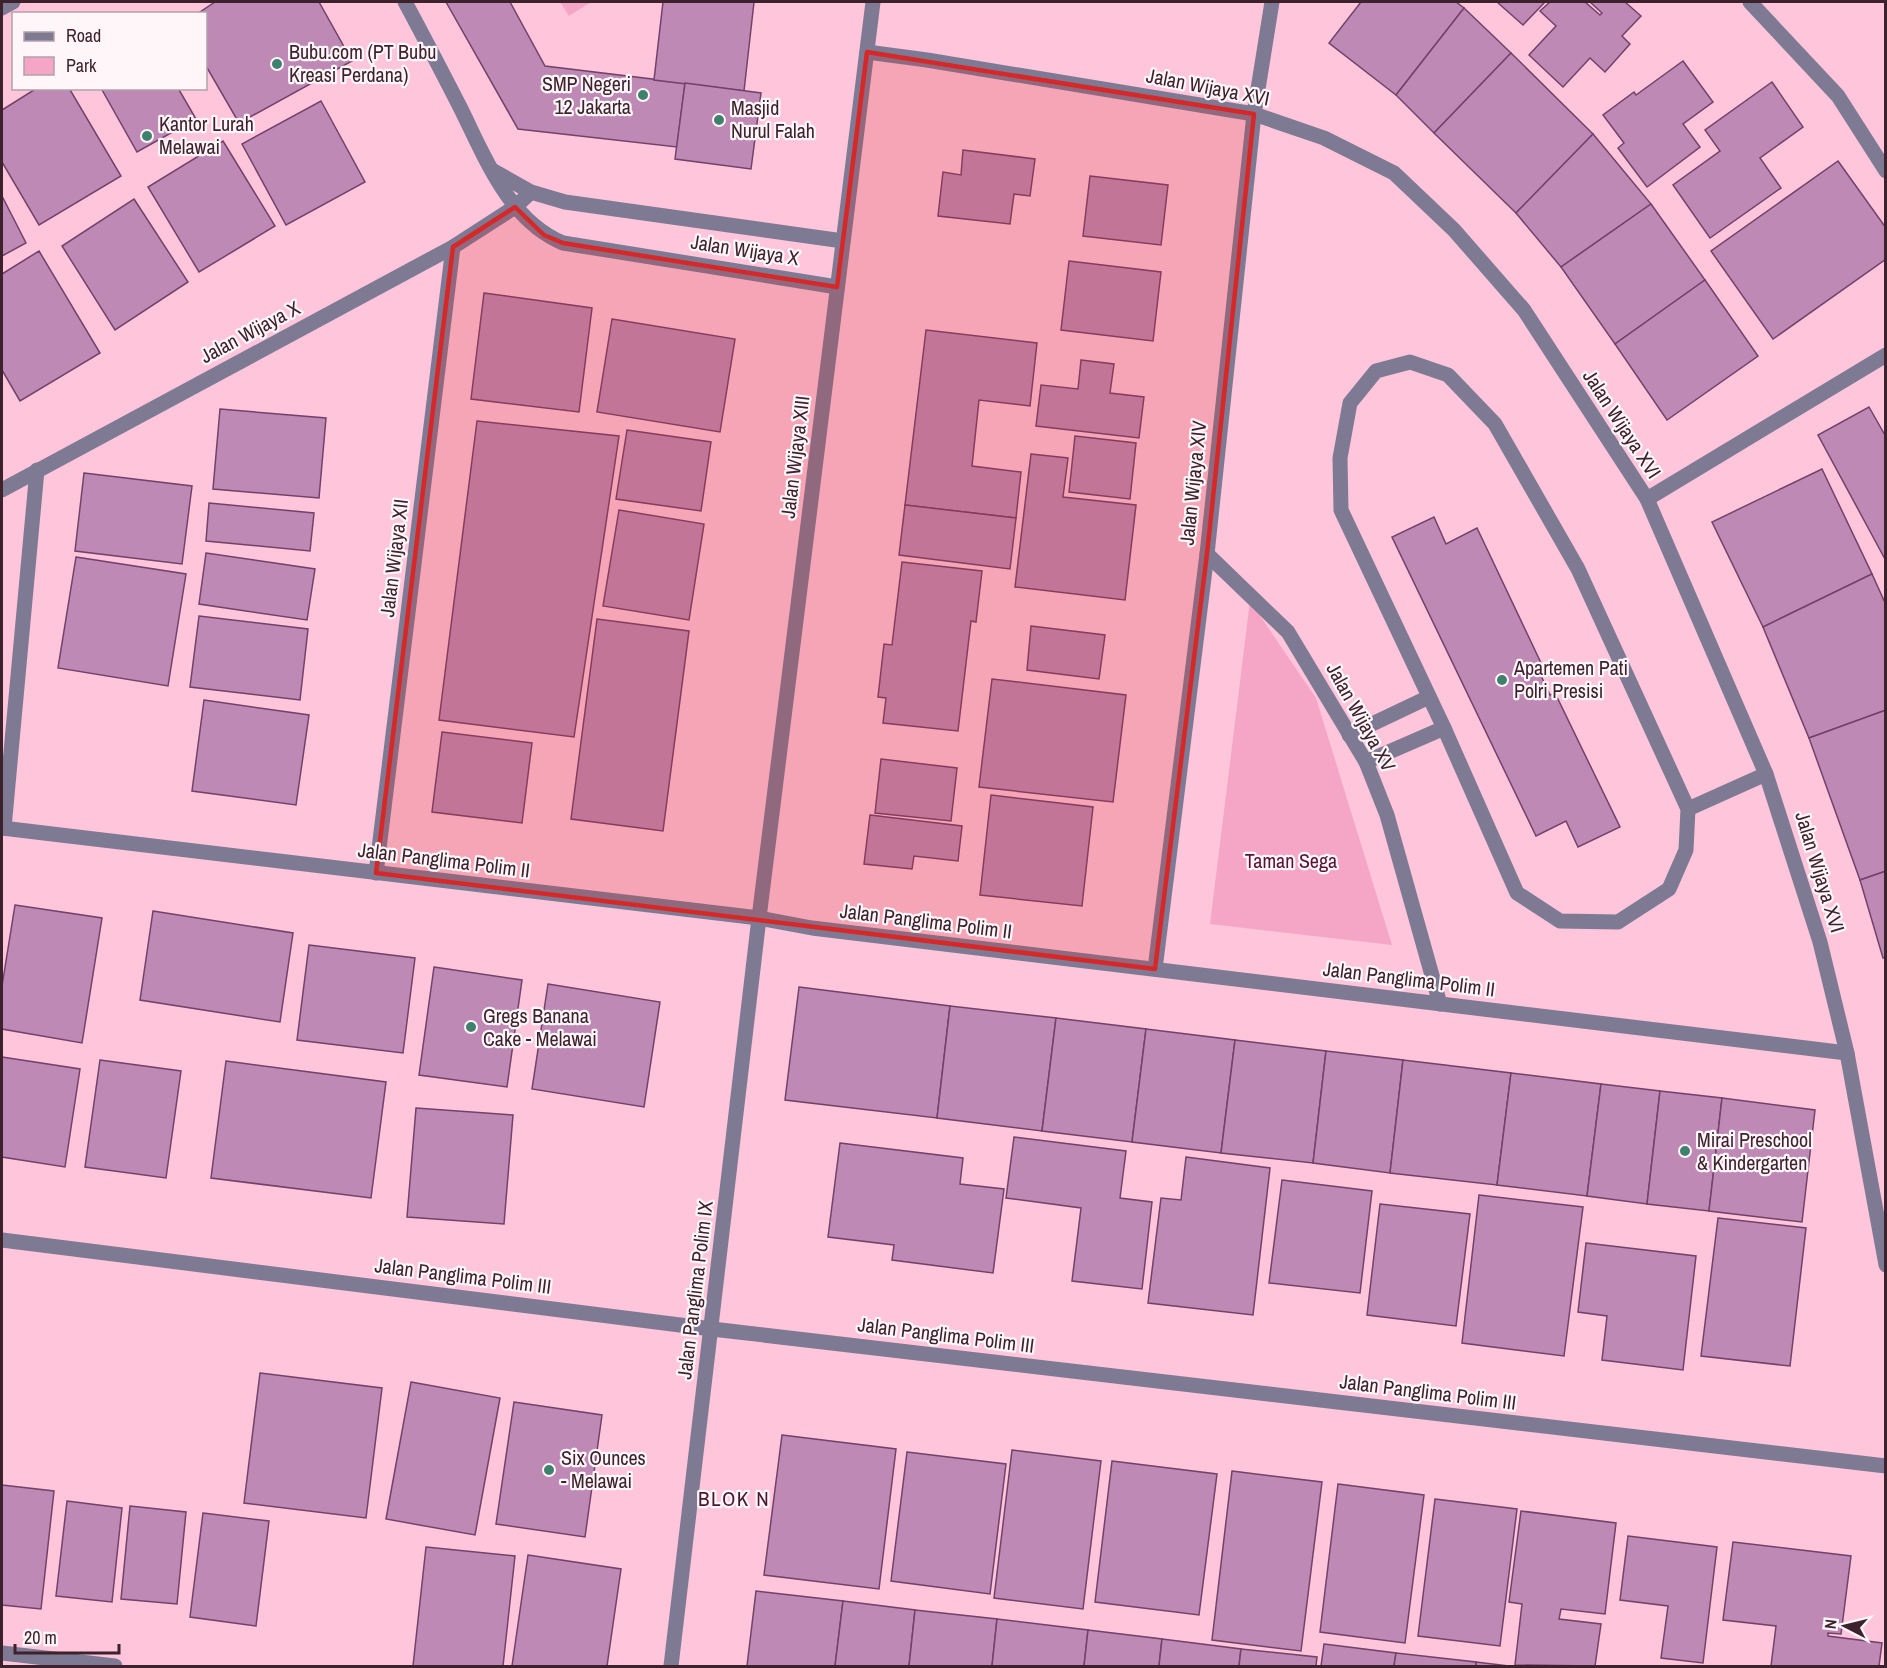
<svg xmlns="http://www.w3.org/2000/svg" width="1887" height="1668" viewBox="0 0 1887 1668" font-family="'Archivo Narrow',sans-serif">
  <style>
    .green { fill: #f5a6c6 }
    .building { fill: #bf89b5; stroke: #72426a; stroke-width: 1.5 }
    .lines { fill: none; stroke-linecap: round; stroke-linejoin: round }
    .minor { stroke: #7f7a94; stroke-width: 15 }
    .marked { fill: #d62828; fill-opacity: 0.2; stroke: #d62828; stroke-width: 4.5; stroke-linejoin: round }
    .poi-dot { fill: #40806e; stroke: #fef6f9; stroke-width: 2 }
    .labels { text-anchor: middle; stroke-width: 4.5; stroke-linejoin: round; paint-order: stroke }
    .poi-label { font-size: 20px; fill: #3d222d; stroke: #fef6f9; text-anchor: start }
    .street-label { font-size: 20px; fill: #3d222d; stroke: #fef6f9 }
    .park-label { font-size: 20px; fill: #571236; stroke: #fef6f9 }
    .neighbourhood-label { font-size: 21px; letter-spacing: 1.5px; fill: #4b152f; stroke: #fef6f9 }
  </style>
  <rect width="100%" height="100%" fill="#fec5db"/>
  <g class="green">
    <path d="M560,2H591L569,16Z"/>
    <path d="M1250,601L1316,698L1392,945L1210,924Z"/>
  </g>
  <g class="building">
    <path d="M215,2H319L352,61L239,123L206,66V14H197Z"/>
    <path d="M446,2H510L545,66L685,83L677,147L518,129Z"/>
    <path d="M663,2H754L744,91L654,80Z"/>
    <path d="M1361,2H1456L1464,8L1396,95L1329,43Z"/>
    <path d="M1497,2H1545L1523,25Z"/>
    <path d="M1550,2H1585L1600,15L1602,13L1590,2H1625L1641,16L1622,36L1630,44L1605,72L1590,58L1563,87L1529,55L1556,26L1540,11Z"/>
    <path d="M1464,8L1511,53L1434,133L1396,95Z"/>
    <path d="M1511,53L1593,134L1516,213L1434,133Z"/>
    <path d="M1683,61L1713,102L1683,124L1700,147L1647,187L1618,148L1624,143L1603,115L1634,92L1636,95Z"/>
    <path d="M1772,82L1803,127L1760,158L1781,188L1710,238L1673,185L1720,151L1705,130Z"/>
    <path d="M685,83L761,93L751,169L675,159Z"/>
    <path d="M37,88H69L121,176L39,225L2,162V110Z"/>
    <path d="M101,88H178L196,119L137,152Z"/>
    <path d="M321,101L365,182L286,225L242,144Z"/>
    <path d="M1593,134L1651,204L1561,267L1516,213Z"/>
    <path d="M223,141L275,226L199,272L148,187Z"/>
    <path d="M963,150L1035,159L1030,196L1014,194L1010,224L938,216L943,172L961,175Z"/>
    <path d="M1838,161L1886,228V259L1773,339L1711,251Z"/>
    <path d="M1090,176L1168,185L1161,245L1083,236Z"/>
    <path d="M2,196L26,243L2,256Z"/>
    <path d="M134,199L188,282L115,330L62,246Z"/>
    <path d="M1651,204L1705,280L1615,344L1561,267Z"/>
    <path d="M39,251L100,353L20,401L2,370V274Z"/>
    <path d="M1069,261L1161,272L1153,341L1061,330Z"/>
    <path d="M1705,280L1758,356L1667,420L1615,344Z"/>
    <path d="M484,293L592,308L579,412L471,399Z"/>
    <path d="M612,319L735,339L720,432L597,412Z"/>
    <path d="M926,330L1037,343L1030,406L979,400L972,466L1021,472L1016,518L905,505Z"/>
    <path d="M1081,360L1114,364L1110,393L1144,397L1139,438L1036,426L1041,385L1078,389Z"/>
    <path d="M1869,407L1886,437V561L1818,435Z"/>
    <path d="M220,409L326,418L319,498L213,489Z"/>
    <path d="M477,421L619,436L574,737L439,720Z"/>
    <path d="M627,430L711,442L701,511L616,499Z"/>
    <path d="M1075,436L1136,443L1130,499L1069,492Z"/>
    <path d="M1031,454L1068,458L1063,497L1136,505L1125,600L1015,587Z"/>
    <path d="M1822,469L1872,574L1763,627L1712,522Z"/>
    <path d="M84,473L192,486L182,564L75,551Z"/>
    <path d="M209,503L314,513L310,551L206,541Z"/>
    <path d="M905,505L1016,518L1010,569L899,555Z"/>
    <path d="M619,510L704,524L689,620L603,606Z"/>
    <path d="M1434,517L1446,544L1477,528L1542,665L1537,667L1550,695L1555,693L1620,827L1578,847L1566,821L1536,836L1392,537Z"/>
    <path d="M206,553L315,569L307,620L199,604Z"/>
    <path d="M76,557L186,574L168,686L58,668Z"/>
    <path d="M902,562L982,571L976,622L971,621L958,731L883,723L886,698L878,697L884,644L892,645Z"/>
    <path d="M1872,574L1886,605V710L1809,738L1763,627Z"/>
    <path d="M199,616L308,629L300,700L190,687Z"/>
    <path d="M597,619L689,631L663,831L571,819Z"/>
    <path d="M1031,626L1105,635L1099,679L1027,670Z"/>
    <path d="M992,679L1126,695L1113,802L979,787Z"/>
    <path d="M204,700L309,715L296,805L192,791Z"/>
    <path d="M1886,710V871L1860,880L1809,738Z"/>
    <path d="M442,732L532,743L522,823L432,812Z"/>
    <path d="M881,759L957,768L951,821L875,813Z"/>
    <path d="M991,795L1093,807L1082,906L980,895Z"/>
    <path d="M870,815L962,826L958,861L914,856L912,869L864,864Z"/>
    <path d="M1886,871V958H1883L1860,880Z"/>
    <path d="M15,905L102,918L82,1043L2,1029V986Z"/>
    <path d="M153,911L293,933L280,1022L140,1000Z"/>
    <path d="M309,945L415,958L403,1053L297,1040Z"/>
    <path d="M434,967L522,980L507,1087L419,1075Z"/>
    <path d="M548,984L660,1002L644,1107L532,1089Z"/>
    <path d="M799,987L950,1006L937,1118L785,1100Z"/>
    <path d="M950,1006L1056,1018L1042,1131L937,1118Z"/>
    <path d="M1056,1018L1146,1029L1132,1142L1042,1131Z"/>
    <path d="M1146,1029L1235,1040L1221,1153L1132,1142Z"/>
    <path d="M1235,1040L1326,1051L1313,1163L1221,1153Z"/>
    <path d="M1326,1051L1403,1060L1390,1173L1313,1163Z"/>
    <path d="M2,1057L80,1069L65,1167L2,1157Z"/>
    <path d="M100,1060L181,1071L166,1178L85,1167Z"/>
    <path d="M1403,1060L1511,1073L1497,1185L1390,1173Z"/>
    <path d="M226,1061L386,1082L371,1198L211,1178Z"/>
    <path d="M1511,1073L1601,1084L1587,1196L1497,1185Z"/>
    <path d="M1601,1084L1660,1091L1647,1204L1587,1196Z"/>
    <path d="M1660,1091L1722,1098L1709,1211L1647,1204Z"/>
    <path d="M1722,1098L1815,1110L1802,1222L1709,1211Z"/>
    <path d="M416,1108L513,1115L504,1224L407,1217Z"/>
    <path d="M1014,1137L1126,1151L1120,1198L1152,1202L1142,1289L1072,1281L1081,1208L1006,1198Z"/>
    <path d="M840,1143L963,1158L960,1184L1004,1189L993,1273L892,1260L894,1245L828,1237Z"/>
    <path d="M1186,1157L1270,1168L1253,1315L1148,1303L1161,1198L1181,1200Z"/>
    <path d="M1282,1180L1372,1191L1360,1293L1269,1283Z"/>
    <path d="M1479,1195L1583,1207L1564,1356L1462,1343Z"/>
    <path d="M1380,1204L1470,1214L1456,1326L1367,1315Z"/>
    <path d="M1718,1218L1806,1228L1790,1366L1701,1356Z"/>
    <path d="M1586,1243L1696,1256L1683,1370L1602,1360L1607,1316L1578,1312Z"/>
    <path d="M260,1373L382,1388L366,1518L244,1503Z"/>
    <path d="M411,1382L500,1398L475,1535L386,1519Z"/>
    <path d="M514,1402L602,1415L585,1537L496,1524Z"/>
    <path d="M782,1435L896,1449L879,1589L764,1575Z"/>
    <path d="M1012,1450L1101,1461L1083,1609L994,1598Z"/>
    <path d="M907,1452L1006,1464L990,1594L891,1581Z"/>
    <path d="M1112,1461L1217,1474L1199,1615L1095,1602Z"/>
    <path d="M1232,1471L1322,1482L1301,1651L1212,1640Z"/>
    <path d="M1338,1484L1424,1495L1405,1643L1320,1632Z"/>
    <path d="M2,1485L54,1491L41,1609L2,1605Z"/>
    <path d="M1435,1499L1517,1509L1500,1646L1418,1636Z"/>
    <path d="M67,1501L122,1508L112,1602L56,1596Z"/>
    <path d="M130,1506L186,1512L177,1604L121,1599Z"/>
    <path d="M1521,1511L1616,1523L1605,1614L1561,1609L1559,1619L1601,1624L1595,1666L1515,1665L1522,1604L1509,1602Z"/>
    <path d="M203,1513L269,1521L256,1626L190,1617Z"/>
    <path d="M1628,1536L1717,1547L1703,1663L1661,1658L1668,1606L1620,1600Z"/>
    <path d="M1733,1542L1851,1556L1841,1634L1828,1633V1636L1882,1643L1879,1666H1771L1776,1626L1723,1620Z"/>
    <path d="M426,1547L515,1556L503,1666H413Z"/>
    <path d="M528,1555L621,1569L607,1666H512Z"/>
    <path d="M756,1591L843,1601L835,1666H747Z"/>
    <path d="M843,1601L915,1610L909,1666H835Z"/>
    <path d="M915,1610L997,1619L992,1666H909Z"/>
    <path d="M997,1619L1088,1630L1084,1666H992Z"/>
    <path d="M1088,1630L1162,1639L1159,1666H1084Z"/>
    <path d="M1162,1639L1241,1649L1239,1666H1159Z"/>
    <path d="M1324,1644L1396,1653L1394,1666H1321Z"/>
    <path d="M1241,1649L1317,1657L1316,1666H1239Z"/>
    <path d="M1396,1653L1476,1662V1666H1394Z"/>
    <path d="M1476,1662L1509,1666H1476Z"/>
  </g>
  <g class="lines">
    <g class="minor">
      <path d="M405,2C424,37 442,72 460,107C485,157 508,220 563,243L837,287"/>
      <path d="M1750,2L1838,96L1886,171"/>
      <path d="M2,8L13,2"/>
      <path d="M867,52L927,60L1254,114L1324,138L1394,173L1454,230L1524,310L1647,499L1766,774L1820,942L1847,1053L1886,1265"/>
      <path d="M492,170L531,192L565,202L843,241"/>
      <path d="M1410,362L1448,375L1495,424L1578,569L1688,809L1686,850L1669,889L1618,922L1560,921L1517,893L1444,728L1341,510L1340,458L1350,403L1376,371Z"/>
      <path d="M2,490L453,247L515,207L531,192"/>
      <path d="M1647,499L1886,355"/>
      <path d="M1207,554L1288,632L1366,762L1387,815L1440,1004"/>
      <path d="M1349,735L1429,697"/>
      <path d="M1366,762L1444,728"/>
      <path d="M1688,809L1766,774"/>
      <path d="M2,828L759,918L812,928L1847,1053"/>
      <path d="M4,828L37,470"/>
      <path d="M376,873L453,247"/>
      <path d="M1155,969L1207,554L1254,114L1272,2"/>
      <path d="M2,1240L712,1329L1886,1466"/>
      <path d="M2,1653L115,1666"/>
      <path d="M671,1666L759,918L873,2"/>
    </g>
  </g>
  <path class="marked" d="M867,52L1254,114L1207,554L1155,969L376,873L453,247L515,207L544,235L563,243L837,287Z"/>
  <g class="poi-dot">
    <circle cx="277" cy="64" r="6"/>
    <circle cx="643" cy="95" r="6"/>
    <circle cx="719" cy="120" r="6"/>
    <circle cx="147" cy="136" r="6"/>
    <circle cx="1502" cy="680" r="6"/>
    <circle cx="471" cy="1027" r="6"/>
    <circle cx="1685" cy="1151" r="6"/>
    <circle cx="549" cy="1470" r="6"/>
  </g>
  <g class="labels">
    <g class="poi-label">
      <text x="289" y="59">Bubu.com (PT Bubu<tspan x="289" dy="23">Kreasi Perdana)</tspan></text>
      <text x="631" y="91" text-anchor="end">SMP Negeri<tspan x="631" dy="23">12 Jakarta</tspan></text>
      <text x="731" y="115">Masjid<tspan x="731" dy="23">Nurul Falah</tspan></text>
      <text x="159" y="131">Kantor Lurah<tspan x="159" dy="23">Melawai</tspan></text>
      <text x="1514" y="675">Apartemen Pati<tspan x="1514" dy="23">Polri Presisi</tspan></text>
      <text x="483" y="1023">Gregs Banana<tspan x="483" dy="23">Cake - Melawai</tspan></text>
      <text x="1697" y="1147">Mirai Preschool<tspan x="1697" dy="23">&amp; Kindergarten</tspan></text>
      <text x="561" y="1465">Six Ounces<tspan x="561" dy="23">- Melawai</tspan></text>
    </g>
    <g class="street-label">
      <text transform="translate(1208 87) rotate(11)" y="7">Jalan Wijaya XVI</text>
      <text transform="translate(745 250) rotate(9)" y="7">Jalan Wijaya X</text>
      <text transform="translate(250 332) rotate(-28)" y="7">Jalan Wijaya X</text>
      <text transform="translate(1622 424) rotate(57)" y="7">Jalan Wijaya XVI</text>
      <text transform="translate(795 457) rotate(-83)" y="7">Jalan Wijaya XIII</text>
      <text transform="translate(1193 483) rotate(-84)" y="7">Jalan Wijaya XIV</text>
      <text transform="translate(394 558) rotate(-83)" y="7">Jalan Wijaya XII</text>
      <text transform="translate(1361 717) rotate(61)" y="7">Jalan Wijaya XV</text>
      <text transform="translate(444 860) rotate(7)" y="7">Jalan Panglima Polim II</text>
      <text transform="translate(1820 872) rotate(73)" y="7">Jalan Wijaya XVI</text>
      <text transform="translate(926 921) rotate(7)" y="7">Jalan Panglima Polim II</text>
      <text transform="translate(1409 979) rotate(7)" y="7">Jalan Panglima Polim II</text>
      <text transform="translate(463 1276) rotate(7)" y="7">Jalan Panglima Polim III</text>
      <text transform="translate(695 1290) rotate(-83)" y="7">Jalan Panglima Polim IX</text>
      <text transform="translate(946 1335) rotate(7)" y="7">Jalan Panglima Polim III</text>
      <text transform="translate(1428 1392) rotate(7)" y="7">Jalan Panglima Polim III</text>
    </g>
    <g class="park-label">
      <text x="1291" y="868">Taman Sega</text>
    </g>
    <g class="neighbourhood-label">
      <text x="734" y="1506">BLOK N</text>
    </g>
  </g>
  <rect width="1887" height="1668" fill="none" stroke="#3d222d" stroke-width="6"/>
  <rect x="12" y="12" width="195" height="78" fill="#fef6f9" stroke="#b1a1a7" stroke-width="1.5"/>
  <rect x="24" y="32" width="30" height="9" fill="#7f7a94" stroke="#b1a1a7" stroke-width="1.5"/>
  <text x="66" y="42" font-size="18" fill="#3d222d">Road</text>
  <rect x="24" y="57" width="30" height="18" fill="#f5a6c6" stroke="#b1a1a7" stroke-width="1.5"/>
  <text x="66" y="72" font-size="18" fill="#3d222d">Park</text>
  <g transform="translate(1845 1626) rotate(277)" stroke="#fef6f9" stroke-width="4.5" paint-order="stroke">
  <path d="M0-4.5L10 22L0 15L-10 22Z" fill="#3d222d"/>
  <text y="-9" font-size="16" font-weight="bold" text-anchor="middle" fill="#3d222d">N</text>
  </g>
  <path d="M15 1644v9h104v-9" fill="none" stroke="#3d222d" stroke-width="3"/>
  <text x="24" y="1644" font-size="18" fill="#3d222d" stroke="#fef6f9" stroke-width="4.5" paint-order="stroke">20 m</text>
</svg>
